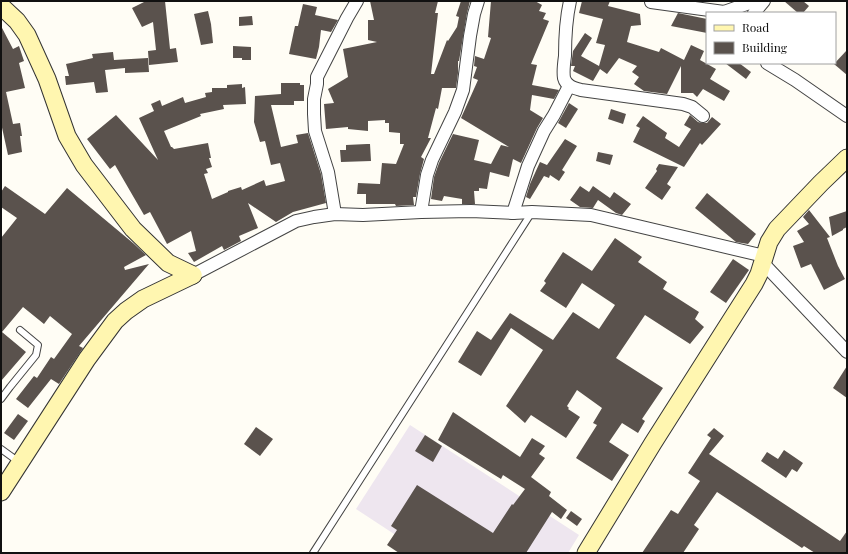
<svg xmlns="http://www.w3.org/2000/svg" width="848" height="554" viewBox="0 0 848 554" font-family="'Playfair Display',serif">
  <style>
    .industrial { fill: #eee6ef }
    .building { fill: #5a524d }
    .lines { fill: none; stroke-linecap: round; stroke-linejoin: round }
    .lane-casing { stroke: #444; stroke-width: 8 }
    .street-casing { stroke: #444; stroke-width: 14 }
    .secondary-casing { stroke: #333; stroke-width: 19 }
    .lane { stroke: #fff; stroke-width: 6 }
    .street { stroke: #fff; stroke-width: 12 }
    .secondary { stroke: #fff6b0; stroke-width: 17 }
  </style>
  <rect width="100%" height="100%" fill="#fffdf5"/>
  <path class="industrial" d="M410,425L579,535L568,553H423L356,509Z"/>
  <g class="building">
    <path d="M146,1H165L170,49L176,48L178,62L149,65L148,51L156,50L153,22L142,27L132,8Z"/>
    <path d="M370,1H438L435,13H438L431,74H434L447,40L448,41L457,27L459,17L456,16L461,1H470L467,13L459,61H458V73L456,88H442L438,109L436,108L428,138H431L421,157L424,159L420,174L416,197H413L414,205L396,206L395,204H366V194H357L358,183L380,184L382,163L396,164L404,144H400V133L389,132V123H385V120L368,121V131L348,129V127L326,129L324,104L334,103L328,89L348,77L343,49L377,42L368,40V20H374Z"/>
    <path d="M491,1H535L542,5L539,11L546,13L543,19L549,21L531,64L537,65L532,85L559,90L554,99L532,95L530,110L543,118L537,128L521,163L513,159L509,177L490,172L487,189L479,188V191H474L475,204H462V199L444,196L442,201L431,199L434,177L439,163L453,134L479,140L474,160L491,164L501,145L509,147L461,118L478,80L473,78L477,67L474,66L475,56L484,59L491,38L488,37Z"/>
    <path d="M582,1H610L608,6L640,14L641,25L631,26L627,42L659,52L661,48L684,60L691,45L704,51L700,60L716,69L710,79L730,91L724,101L703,89L697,97L693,93H681V66L667,94L644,91L634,84L639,77L632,72L637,66L619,58L607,74L600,69L593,81L573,71L575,66H571L573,51L585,33L592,38L581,56L599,66L605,45L596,43L603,19L579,13Z"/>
    <path d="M784,1H803L809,6L803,13H798Z"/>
    <path d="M303,4L317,7L315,15L338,20L331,32L321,30L319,47L316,59L289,54L295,26H298Z"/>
    <path d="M208,11L211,24L213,43L201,45L194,14Z"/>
    <path d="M678,13L707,19V33L671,26Z"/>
    <path d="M252,16L253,25L239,26V17Z"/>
    <path d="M1,26L13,49L19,46L24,61L19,63L25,88L6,92L13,124L20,123L22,136H20L22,152L8,155L1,123Z"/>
    <path d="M233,46L251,47V60H242V58H233Z"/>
    <path d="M847,50V75L834,64Z"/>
    <path d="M113,52L114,60L148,58L149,72L125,73V68L105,70L108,92L96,93L94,82L66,85L65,76H69L66,64L93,58L92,54Z"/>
    <path d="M725,63H739L751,72L746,79Z"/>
    <path d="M281,83H300V85H304V101H294V105H271L281,147L298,143L296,135L308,133L321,174L326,203L293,212L276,222L248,203L258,228L239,236L241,241L224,250L222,246L194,262L188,253L196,251L191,231L167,244L150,212L144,215L115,165L110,169L87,139L116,115L158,160L139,118L154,111L151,104L160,100L162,106L183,97L185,103L206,97L205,93L212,92V88H227V85L242,84V88L245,87L246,104L223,105L224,109L200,114L201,116L164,131L171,147H172L174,149L208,143L211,158H209L212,167L206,169L208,173L204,174L212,199L228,192V191L241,187L242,190L264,180L266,186L285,181L280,163L271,165L265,141L260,142L254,122L255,96L281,94Z"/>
    <path d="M569,103L578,109L566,128L558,123Z"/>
    <path d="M611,109L626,114L623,124L608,119Z"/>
    <path d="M690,115L698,122L702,123H707L712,117L721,124L702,145L700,143L684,167L633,142L640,128L636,126L643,116L667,133L665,138L679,147L691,129L684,125Z"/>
    <path d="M565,139L577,146L562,170L565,172L559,181L550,175L549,178L544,176L530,199L526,197L530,184L540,162L547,165Z"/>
    <path d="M367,144H370L371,161L341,162L340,150H346V145Z"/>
    <path d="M598,152L613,155L610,165L596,161Z"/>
    <path d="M659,164L678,167L667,184L671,187L662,200L645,188L657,171L656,169Z"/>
    <path d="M5,186L45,214L67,188L133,243L146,255L124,267L125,270L149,264L79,346L83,348L59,384L51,379L28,408L16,399L34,376L37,378L51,357L54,359L72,334L50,316L44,324L23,307L2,332L26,352L1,381V238L17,218L1,207V192Z"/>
    <path d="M580,186L589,192L593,186L610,198L614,192L631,204L622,215L616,213L598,200L593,208L580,207L570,200Z"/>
    <path d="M707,193L756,234L748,244L736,242L695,208Z"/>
    <path d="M809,210L830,237L827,238L838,266L845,279L824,290L811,264L801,268L793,246L804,242L797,231L809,224L803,217Z"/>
    <path d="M847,211V227L843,229V230L832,236L829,217Z"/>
    <path d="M615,238L642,257L638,262L667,282L663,289L699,312L695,319L704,327L690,344L645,315L616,358L663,388L642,419L645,421L638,433L622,423L609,442L629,455L612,481L576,458L597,425L593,423L602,408L577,390L567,406L569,408L568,409L580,417L566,438L531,415L525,423L506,406L543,350L511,328L481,376L458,362L477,331L491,340L510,313L553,340L573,312L599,329L615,305L582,283L566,308L540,291L546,283L544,281L563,252L592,271Z"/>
    <path d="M733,259L749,270L726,303L710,292Z"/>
    <path d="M847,366V398L833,388Z"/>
    <path d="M453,412L520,457L532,438L545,446L539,454L545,458L531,477L551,492L549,496L567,510L561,519L552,512L526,553H399L387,545L397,530L391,526L417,485L493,533L512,504L513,505L525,489L503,475L501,479L438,440Z"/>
    <path d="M18,414L28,421L14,440L4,433Z"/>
    <path d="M256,427L273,439L260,456L244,444Z"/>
    <path d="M714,428L724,436L709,454L840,541L847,531V553H815L804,546L802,548L717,492L694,525L699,529L683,553H642L671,510L678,514L700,481L688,473L711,438L707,435Z"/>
    <path d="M425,435L442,446L433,462L415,451Z"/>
    <path d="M784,450L803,463L797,472L792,469L786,478L761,461L767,452L778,459Z"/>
    <path d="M571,511L582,519L577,526L566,518Z"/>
  </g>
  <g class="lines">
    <g class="lane-casing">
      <g id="lane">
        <path d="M1,399L10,387L36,355L38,345L20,330"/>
        <path d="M1,449L19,462"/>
        <path d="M313,553L532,212"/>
      </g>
    </g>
    <g class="street-casing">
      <g id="street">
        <path d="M570,1C566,19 565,38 565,56C564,63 563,72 564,78C566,86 574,88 581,90L683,104L692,107L703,116"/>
        <path d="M651,2L724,12L755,1"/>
        <path d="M754,13L764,1"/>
        <path d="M767,63L795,80L847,116"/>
        <path d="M421,212L427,175L432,160L455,112L463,90L470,36L474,14L478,1"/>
        <path d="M513,213L528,166L544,131L554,115L569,86"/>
        <path d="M335,214L328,172L315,131L314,114V99L317,84V77L347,18L357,1"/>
        <path d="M763,263L847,352"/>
        <path d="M193,275L296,221L314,217L335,214L363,215L421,212L471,211L513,213L532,212L591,215L764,256"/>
      </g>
    </g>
    <g class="secondary-casing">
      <g id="secondary">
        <path d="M1,6L17,21L27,35L47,79L67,136L84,165L133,229L168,263L193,275"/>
        <path d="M1,492L87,359L115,321L126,311L143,299L193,275"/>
        <path d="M586,553L653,443L754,284L759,274L769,242L777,229L821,183L847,158"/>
      </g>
    </g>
    <use href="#lane" class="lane"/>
    <use href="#street" class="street"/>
    <use href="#secondary" class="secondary"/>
  </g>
  <rect width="848" height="554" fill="none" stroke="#111111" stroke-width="4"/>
  <rect x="706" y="12" width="130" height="52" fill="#ffffff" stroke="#a0a0a0"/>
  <rect x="714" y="25" width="20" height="6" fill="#fff6b0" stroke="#a0a0a0"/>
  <text x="742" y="32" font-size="12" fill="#111111">Road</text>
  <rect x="714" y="42" width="20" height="12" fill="#5a524d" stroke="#a0a0a0"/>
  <text x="742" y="52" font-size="12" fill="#111111">Building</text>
</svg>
